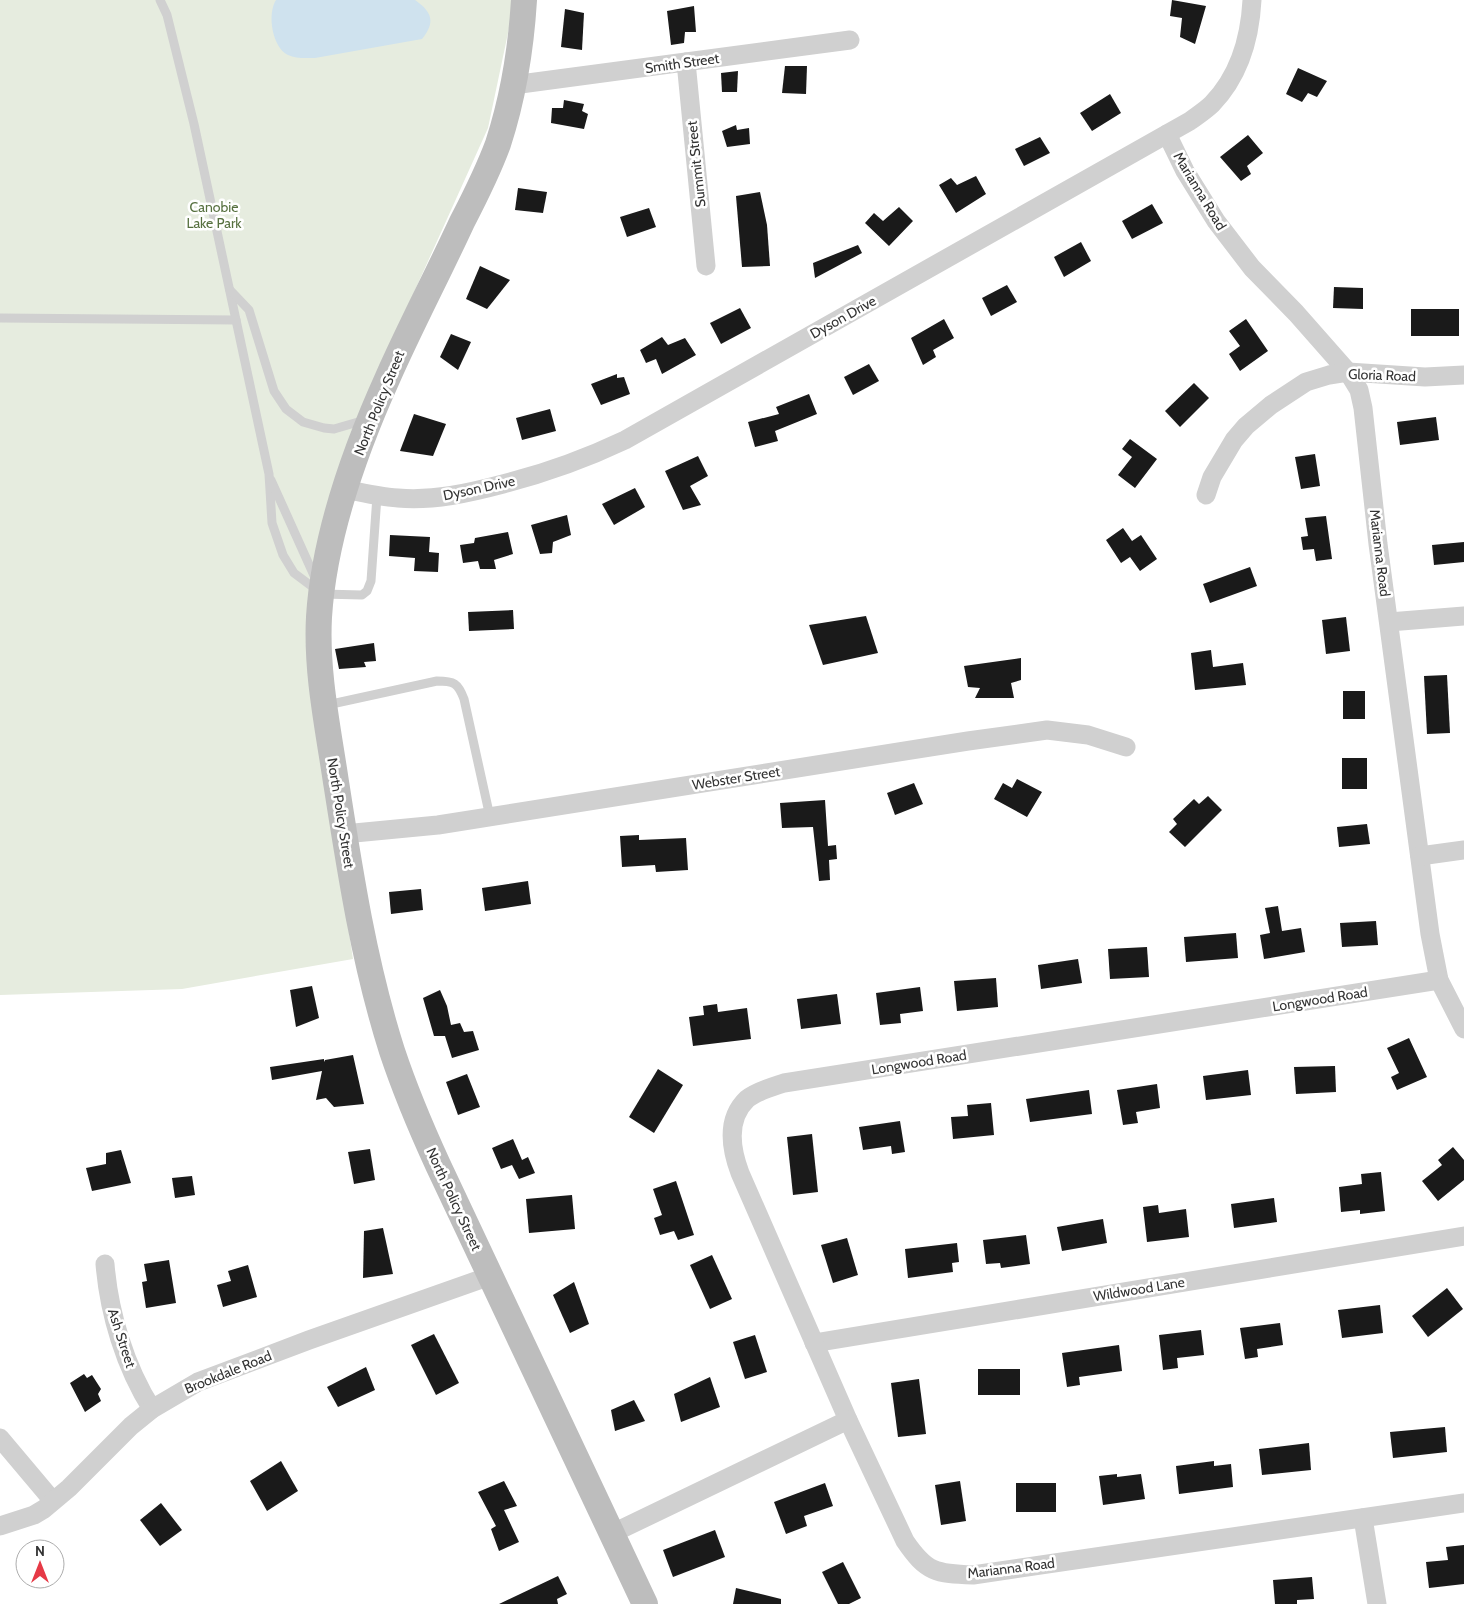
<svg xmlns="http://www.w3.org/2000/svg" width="1464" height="1604" viewBox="0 0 1464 1604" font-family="Cabin,sans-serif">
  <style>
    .green { fill: #e6ecdf }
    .water { fill: #cfe2ee }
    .building { fill: #1a1a1a }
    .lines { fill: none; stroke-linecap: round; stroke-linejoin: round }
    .lane { stroke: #d0d0d0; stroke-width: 9 }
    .street { stroke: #d0d0d0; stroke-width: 19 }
    .secondary { stroke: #bdbdbd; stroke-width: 26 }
    .labels { text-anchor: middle; stroke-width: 5; stroke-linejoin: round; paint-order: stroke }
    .street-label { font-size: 14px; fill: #333; stroke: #fff }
    .park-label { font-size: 14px; fill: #56703f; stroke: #fff }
  </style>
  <rect width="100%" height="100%" fill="#fff"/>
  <path class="green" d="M0,0H512V14L488,128L351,432L308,656L353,959L182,989L0,995Z"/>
  <path class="water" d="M276,0H415C432,12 436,22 422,39L315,58C306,58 296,59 288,55C272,47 267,14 276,0Z"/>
  <g class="building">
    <path d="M1172,0L1206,6L1195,44L1180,37L1182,18L1170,16Z"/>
    <path d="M694,6L696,32H685L684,43L671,45L667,11Z"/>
    <path d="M565,9L584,13L582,50L561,47Z"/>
    <path d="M785,66H807L806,94L782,93Z"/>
    <path d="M1298,68L1327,81L1317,97L1308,93L1302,102L1286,94Z"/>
    <path d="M738,71L737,92H722L721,73Z"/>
    <path d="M1110,94L1121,113L1092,131L1080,113Z"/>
    <path d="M564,100L584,104L582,111L588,114L584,129L551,123L552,108H563Z"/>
    <path d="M736,125L737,130L749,128L750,144L727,147L722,131Z"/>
    <path d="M1248,135L1263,153L1247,166L1251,174L1241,181L1220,157Z"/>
    <path d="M1040,137L1050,153L1024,166L1015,149Z"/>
    <path d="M976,176L986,194L956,213L939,185L951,178L957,185Z"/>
    <path d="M518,188L547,192L543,213L515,210Z"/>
    <path d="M760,192L767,225L770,266L742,267L736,196Z"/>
    <path d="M1152,204L1163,223L1132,239L1122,221Z"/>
    <path d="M899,207L913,221L889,246L865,223L874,213L883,221Z"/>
    <path d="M649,208L656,227L627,237L620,217Z"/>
    <path d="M1081,242L1091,261L1064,277L1054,257Z"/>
    <path d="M858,245L862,253L815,278L813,263Z"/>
    <path d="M480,266L510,280L487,309L466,299Z"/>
    <path d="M1007,285L1017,302L991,316L982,298Z"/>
    <path d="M1334,287L1363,288V309L1333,308Z"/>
    <path d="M740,308L751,328L721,344L710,323Z"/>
    <rect x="1411" y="309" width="48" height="27"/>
    <path d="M944,319L954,338L933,350L936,357L923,365L911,338Z"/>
    <path d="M1246,319L1268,351L1240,371L1229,354L1240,346L1229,331Z"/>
    <path d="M451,334L471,342L458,370L440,357Z"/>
    <path d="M662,337L668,345L685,338L696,355L662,374L656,359L646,363L640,350Z"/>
    <path d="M869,364L879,381L853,395L844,377Z"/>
    <path d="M617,374V378L624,377L630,394L601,405L591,384Z"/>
    <path d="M1194,383L1209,398L1180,427L1165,411Z"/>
    <path d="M809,394L817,414L775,431L778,441L755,447L748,422L779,414L776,407Z"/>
    <path d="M550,409L556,431L522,440L516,418Z"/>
    <path d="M414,414L446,424L433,456L400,451Z"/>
    <path d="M1436,417L1439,440L1400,445L1397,422Z"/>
    <path d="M1130,439L1157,459L1135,488L1118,475L1132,457L1122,449Z"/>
    <path d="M1315,454L1320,486L1301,489L1295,457Z"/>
    <path d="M698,456L708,476L690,486L701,505L683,510L665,471Z"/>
    <path d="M635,488L645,507L614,525L602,504Z"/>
    <path d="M567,515L571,535L553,542L552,553L540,554L531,525Z"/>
    <path d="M1326,516L1332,559L1316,561L1314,549L1303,550L1301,537L1308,536L1305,518Z"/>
    <path d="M1123,528L1132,541L1141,535L1157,559L1140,571L1130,557L1121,563L1106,540Z"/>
    <path d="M508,532L513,554L494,560L496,569H480L478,561L463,563L460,545L474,543L475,538Z"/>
    <path d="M390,535L430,537L429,552L439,553L438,572L414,571L415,558L389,556Z"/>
    <path d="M1464,542V562L1434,565L1432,545Z"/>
    <path d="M1250,567L1257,586L1210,603L1203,584Z"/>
    <path d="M513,610L514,629L469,631L468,612Z"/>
    <path d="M866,616L878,653L823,665L809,625Z"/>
    <path d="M1346,617L1350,651L1326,654L1322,620Z"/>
    <path d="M374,643L376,661L364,662L366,667L339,669L335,649Z"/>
    <path d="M1211,650L1213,667L1243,663L1246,685L1195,690L1191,653Z"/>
    <path d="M1021,658V680L1011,683L1014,698H975L980,688L968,687L964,666Z"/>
    <path d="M1447,675L1450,733L1427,734L1424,676Z"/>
    <rect x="1343" y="691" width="22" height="28"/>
    <rect x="1342" y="758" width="25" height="31"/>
    <path d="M1017,779L1042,792L1027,817L994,799L1003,783L1012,788Z"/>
    <path d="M914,783L923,804L895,815L887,793Z"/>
    <path d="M1208,796L1222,810L1185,847L1169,832L1177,824L1173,819L1194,799L1199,804Z"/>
    <path d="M825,800L828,846L836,845L837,859L829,860L830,880L819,881L813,827L782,828L780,803Z"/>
    <path d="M1367,824L1370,844L1339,847L1337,827Z"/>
    <path d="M639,835V840L686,838L688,870L656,872L655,865L622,867L620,836Z"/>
    <path d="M528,881L531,904L485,911L482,888Z"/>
    <path d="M421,889L423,910L391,914L389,892Z"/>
    <path d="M1278,906L1282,931L1301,928L1305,952L1264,959L1260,935L1270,933L1265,908Z"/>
    <path d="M1376,921L1378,945L1342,947L1340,923Z"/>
    <path d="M1236,933L1238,958L1186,962L1184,937Z"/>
    <path d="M1147,947L1149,977L1110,979L1108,949Z"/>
    <path d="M1078,959L1082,983L1041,989L1038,965Z"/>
    <path d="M996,978L998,1007L957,1011L954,981Z"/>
    <path d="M312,986L319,1018L296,1027L290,990Z"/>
    <path d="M920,987L923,1011L900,1014L901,1023L880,1025L876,993Z"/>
    <path d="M440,990L447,1006L451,1025L460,1023L464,1032L473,1031L479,1050L452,1058L445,1036H434L423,998Z"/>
    <path d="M837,994L841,1024L801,1029L797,999Z"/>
    <path d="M717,1004L718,1012L747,1008L751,1039L693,1046L689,1017L704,1015L703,1006Z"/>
    <path d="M1409,1038L1427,1077L1397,1090L1391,1077L1399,1073L1387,1048Z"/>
    <path d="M353,1055L364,1104L334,1107L326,1098L316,1100L322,1071L272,1080L270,1067L324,1059V1062L325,1060Z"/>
    <path d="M1335,1066L1336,1092L1296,1094L1294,1067Z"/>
    <path d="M658,1069L683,1085L654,1133L629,1117Z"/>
    <path d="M1248,1070L1251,1095L1206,1100L1203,1076Z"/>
    <path d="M467,1074L480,1107L458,1115L446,1082Z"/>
    <path d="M1157,1084L1160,1108L1136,1112L1138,1123L1123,1125L1117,1090Z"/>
    <path d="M1089,1090L1092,1114L1030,1122L1026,1099Z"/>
    <path d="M991,1103L994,1135L953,1139L951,1117L968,1116L967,1105Z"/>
    <path d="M900,1121L905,1152L892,1154L891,1146L863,1150L859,1127Z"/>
    <path d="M812,1134L818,1192L793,1195L787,1137Z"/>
    <path d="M513,1139L522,1160L528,1157L535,1173L519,1179L512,1165L501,1169L492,1148Z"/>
    <path d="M1453,1147L1464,1160V1180L1438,1201L1422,1181L1442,1165L1438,1160Z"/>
    <path d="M370,1149L375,1180L354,1184L348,1152Z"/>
    <path d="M121,1150L131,1183L92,1191L86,1168L106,1164V1153Z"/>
    <path d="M1381,1172L1385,1211L1360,1214V1210L1341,1212L1339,1187L1362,1184L1361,1174Z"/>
    <path d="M192,1176L195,1195L175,1198L172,1178Z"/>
    <path d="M676,1181L694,1235L678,1240L674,1231L660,1235L654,1218L662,1215L653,1189Z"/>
    <path d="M572,1195L575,1229L529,1233L526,1199Z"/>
    <path d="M1274,1198L1277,1222L1234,1228L1231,1204Z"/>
    <path d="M1158,1205L1159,1213L1186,1209L1189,1237L1147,1242L1143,1207Z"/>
    <path d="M1103,1219L1107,1243L1062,1251L1057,1227Z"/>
    <path d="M383,1228L393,1274L363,1278L364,1231Z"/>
    <path d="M1026,1235L1030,1264L1001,1268L1000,1263L986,1264L983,1240Z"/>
    <path d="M847,1238L858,1275L833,1283L821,1245Z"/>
    <path d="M957,1243L959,1262L952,1263L953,1272L908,1278L905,1249Z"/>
    <path d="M712,1255L732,1299L710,1309L690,1265Z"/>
    <path d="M169,1260L176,1303L146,1308L142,1282L147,1281L144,1264Z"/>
    <path d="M248,1265L257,1297L223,1307L217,1285L231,1281L228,1271Z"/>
    <path d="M574,1282L589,1324L570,1333L553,1295Z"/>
    <path d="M1447,1288L1463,1309L1428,1337L1412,1316Z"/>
    <path d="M1380,1305L1383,1333L1342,1338L1338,1310Z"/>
    <path d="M1280,1323L1283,1345L1257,1349L1258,1357L1245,1359L1240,1328Z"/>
    <path d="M1201,1330L1204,1355L1177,1358L1178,1368L1163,1370L1159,1335Z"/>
    <path d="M434,1334L459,1383L436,1395L411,1345Z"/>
    <path d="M755,1335L767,1372L745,1379L733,1342Z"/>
    <path d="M1119,1345L1122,1371L1079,1377L1080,1385L1067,1387L1062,1353Z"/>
    <path d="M366,1367L375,1390L338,1407L327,1387Z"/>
    <rect x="978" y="1369" width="42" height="26"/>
    <path d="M84,1374L87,1378L92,1375L101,1389L98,1394L101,1401L85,1412L70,1383Z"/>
    <path d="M710,1377L720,1407L681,1422L674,1394Z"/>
    <path d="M919,1379L926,1434L898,1437L891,1383Z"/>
    <path d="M634,1400L645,1421L615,1431L611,1410Z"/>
    <path d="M1445,1427L1447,1452L1393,1458L1390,1432Z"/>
    <path d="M1309,1443L1311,1470L1262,1475L1259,1449Z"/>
    <path d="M281,1461L298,1491L267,1511L250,1481Z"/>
    <path d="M1214,1461V1466L1231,1464L1233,1487L1179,1494L1176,1466Z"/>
    <path d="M1117,1474V1477L1141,1474L1145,1499L1103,1505L1099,1476Z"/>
    <path d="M504,1481L517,1506L504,1510L519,1542L499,1551L491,1529L496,1526L478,1492Z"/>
    <path d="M960,1481L966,1521L941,1525L935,1485Z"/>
    <path d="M825,1483L833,1506L804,1516L807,1526L786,1534L774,1502Z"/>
    <rect x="1016" y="1483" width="40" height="29"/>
    <path d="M161,1503L182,1530L160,1546L140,1520Z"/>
    <path d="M715,1530L725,1557L673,1577L663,1550Z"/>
    <path d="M1464,1545V1584L1429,1588L1426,1562L1448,1560L1446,1547Z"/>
    <path d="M843,1562L861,1598L849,1604H838L822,1572Z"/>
    <path d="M558,1576L567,1594L557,1599L558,1604H499Z"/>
    <path d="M1312,1577L1314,1599L1297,1600V1604H1275L1273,1580Z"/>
    <path d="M736,1588L781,1599V1604H733Z"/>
  </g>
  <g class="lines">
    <g class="lane">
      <path d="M160,0L167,15L194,124L269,474L272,523L283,555L294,573L322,594L362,595L367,591L371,581L377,496"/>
      <path d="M230,290L249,310L274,391L286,409L303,422L324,428L334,429L365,420"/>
      <path d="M0,318L236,320"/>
      <path d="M271,480L316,580"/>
      <path d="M327,705L437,681C454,681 458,683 464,699L490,817"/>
    </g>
    <g class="street">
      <path d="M686,62L706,266"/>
      <path d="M513,85L850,40"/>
      <path d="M1167,134L1185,171L1216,221L1252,268L1296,313L1348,372L1359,390L1363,408L1378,544L1430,934L1439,980L1464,1029"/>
      <path d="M345,489C363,493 380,497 398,498C434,501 469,493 503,484C546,473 585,459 625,440L1190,121C1198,115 1206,110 1212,104C1239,76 1250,38 1252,0"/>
      <path d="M1206,495L1212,477L1234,440L1246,426L1271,405L1306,382L1329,375L1348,372L1425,377L1464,375"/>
      <path d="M1389,622L1464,616"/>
      <path d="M344,834L438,825L968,741L1047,730L1088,735L1126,747"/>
      <path d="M1420,856L1464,850"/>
      <path d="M105,1264C109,1313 125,1367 152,1409"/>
      <path d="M814,1343L1464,1236"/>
      <path d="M848,1420L740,1173C731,1149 726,1119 747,1099C757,1091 772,1087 784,1083L1439,980"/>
      <path d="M0,1438L53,1501"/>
      <path d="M1363,1518L1377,1604"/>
      <path d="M0,1526L34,1515L44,1509L69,1488L131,1426L152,1409L198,1382L309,1340L490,1276"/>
      <path d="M611,1534L848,1420L905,1541C926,1572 936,1574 973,1575L1464,1503"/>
    </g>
    <path class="secondary" d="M524,0C521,49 513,98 498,144C488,171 475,197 462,222C438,274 411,325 388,377C355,450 324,537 319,617C316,672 328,728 336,782C350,872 364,963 392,1051C405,1090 421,1128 438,1165L645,1604"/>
  </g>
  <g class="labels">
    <g class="street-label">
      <text transform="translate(682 63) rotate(-8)" y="5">Smith Street</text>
      <text transform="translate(696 164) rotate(-96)" y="5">Summit Street</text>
      <text transform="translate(1200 191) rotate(59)" y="5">Marianna Road</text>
      <text transform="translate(843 317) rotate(-29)" y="5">Dyson Drive</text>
      <text transform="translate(1382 375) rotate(2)" y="5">Gloria Road</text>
      <text transform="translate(379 403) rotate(-68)" y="5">North Policy Street</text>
      <text transform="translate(479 488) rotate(-12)" y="5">Dyson Drive</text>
      <text transform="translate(1380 553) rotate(83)" y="5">Marianna Road</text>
      <text transform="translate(736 778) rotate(-9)" y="5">Webster Street</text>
      <text transform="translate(341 813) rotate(81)" y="5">North Policy Street</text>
      <text transform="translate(1320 999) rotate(-9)" y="5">Longwood Road</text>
      <text transform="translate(919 1062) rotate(-9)" y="5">Longwood Road</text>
      <text transform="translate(454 1199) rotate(65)" y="5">North Policy Street</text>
      <text transform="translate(1139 1289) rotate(-9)" y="5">Wildwood Lane</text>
      <text transform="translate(122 1338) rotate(72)" y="5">Ash Street</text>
      <text transform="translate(228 1372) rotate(-22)" y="5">Brookdale Road</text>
      <text transform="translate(1011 1568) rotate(-7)" y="5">Marianna Road</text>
    </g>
    <g class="park-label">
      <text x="214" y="212">Canobie<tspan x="214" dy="16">Lake Park</tspan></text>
    </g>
  </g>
  <g transform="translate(40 1564)"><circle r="24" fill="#ffffff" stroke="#adadad"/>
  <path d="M0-4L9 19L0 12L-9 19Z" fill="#e63946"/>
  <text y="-8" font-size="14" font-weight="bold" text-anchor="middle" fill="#333333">N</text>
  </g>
</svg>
